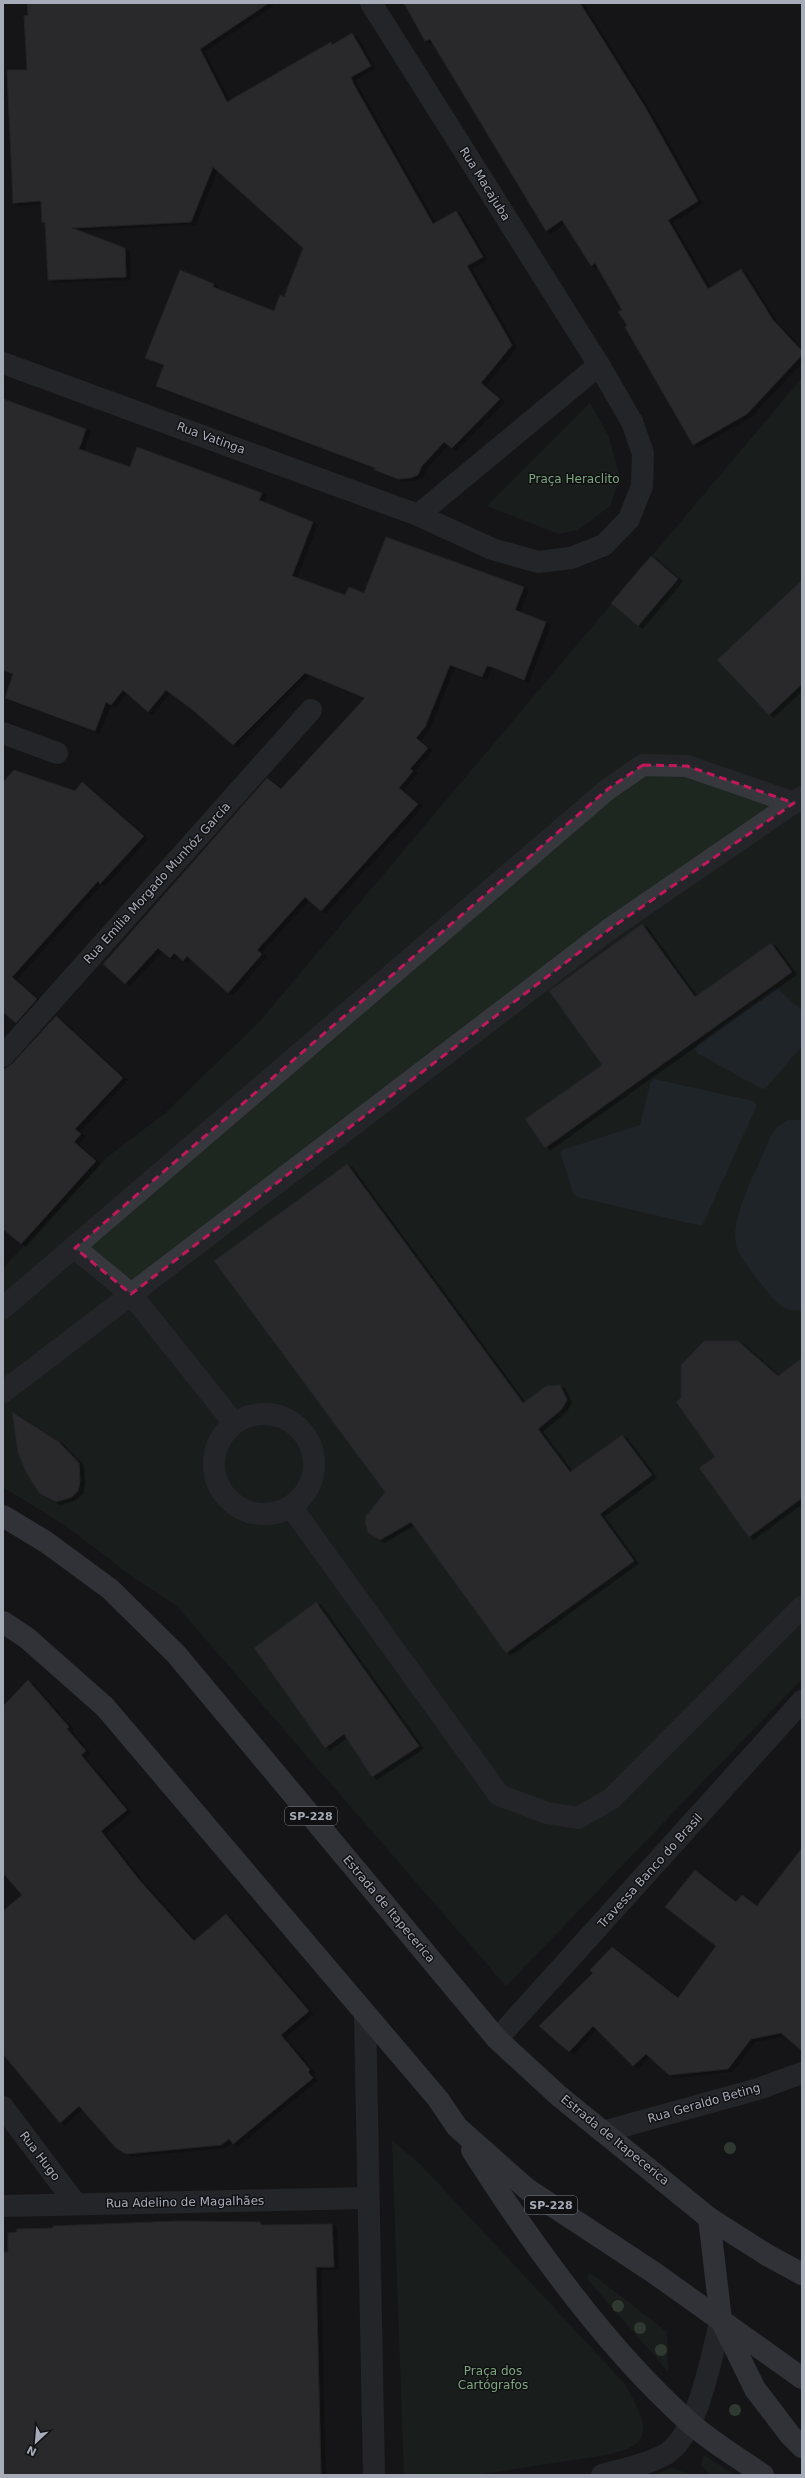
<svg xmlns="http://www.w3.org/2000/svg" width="805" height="2478" viewBox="0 0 805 2478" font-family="'DejaVu Sans',sans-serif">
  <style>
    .green { fill: #1e271f }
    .water { fill: #2b353d }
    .building { fill: #404145; stroke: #303034; filter: url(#shadow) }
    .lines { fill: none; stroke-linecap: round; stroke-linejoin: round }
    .street { stroke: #37383e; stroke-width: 22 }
    .primary { stroke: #52555d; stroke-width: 22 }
    .tree { fill: #4e6551 }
    .marked { fill: none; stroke: #c2185b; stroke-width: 3; stroke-dasharray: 8 5; stroke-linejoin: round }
    .labels { text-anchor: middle; stroke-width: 3; stroke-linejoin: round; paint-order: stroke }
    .shield { fill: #111113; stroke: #7a7e87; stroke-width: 1 }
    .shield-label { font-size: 11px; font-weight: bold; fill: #a7acb9 }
    .street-label { font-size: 12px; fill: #a7acb9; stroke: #111113 }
    .park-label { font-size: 12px; fill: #7ca67f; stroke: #111113 }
  </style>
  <defs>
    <filter id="shadow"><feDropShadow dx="4.5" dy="2.5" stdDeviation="0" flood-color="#0009"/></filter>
  </defs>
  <rect width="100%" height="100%" fill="#161618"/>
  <g class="green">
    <path d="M802,378V1679L506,1986L176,1605L134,1578L66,1526L3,1487V1268L106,1158L163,1115L260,1021Z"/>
    <path d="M590,403L608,435L620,477L610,506L578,530L559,534L487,506Z"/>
    <path d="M392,2140L421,2165L625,2384C633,2401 657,2432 633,2446C627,2450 618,2451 612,2454L475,2475H404Z"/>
    <path d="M588,2274L593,2275L667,2332L668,2371L588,2280Z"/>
    <path d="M704,2455L735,2475H710L701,2464Z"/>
    <path d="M672,2468L691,2475H654Z"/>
  </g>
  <g class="water">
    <path d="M773,989H778L802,1011V1046L766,1088L762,1089L697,1053L695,1049L698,1043Z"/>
    <path d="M654,1079L753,1101L757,1105L702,1226L577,1197L573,1193L561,1154L562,1150L640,1125L650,1084Z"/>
    <path d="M788,1120H802V1310C784,1313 775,1302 765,1289C756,1276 743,1263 737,1248C727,1221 760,1163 771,1136L777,1127Z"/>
  </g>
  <g class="building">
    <path d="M27,3H269L200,49L227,102L331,42L332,45L352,33L371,66L351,77L353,83L433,224L456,211L483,257L467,266L512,345L481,383L500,399L452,448L444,442L422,466L418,475L410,478L398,479L375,470V468L156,386L164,365L145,358L180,270L214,284L213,287L274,311L280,295L284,297L303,248L213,167L191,222L72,228L125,248L126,277L48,280L45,222L42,223L41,201L13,203L7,70H27L24,16L28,15Z"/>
    <path d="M404,3H580L645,107L698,201L668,220L708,289L741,269L773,320L802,351V355L747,414L693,445L625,327L627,325L618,312L622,310L595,263L591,266L562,220L546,231L430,39L425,41Z"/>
    <path d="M3,399L86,429L79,449L130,467L137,447L262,493L259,500L313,522L292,576L345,595L349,587L364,593L386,537L524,587L515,610L546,622L524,680L492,667L487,666L482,677L450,665L425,727L416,738L428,748L410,769L413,771L399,788L418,804L321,911L305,897L257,950L262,954L228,993L187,956L183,961L174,953L170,958L158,948L125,984L103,964L267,778L281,789L365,698L305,673L233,745L194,711L166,690L148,712L123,690L111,705L106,702L95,731L5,698L13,674L3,670Z"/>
    <path d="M651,556L678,579L638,626L611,603Z"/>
    <path d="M802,580V684L769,715L717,660Z"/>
    <path d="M14,770L75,791L82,782L144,836L100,884L98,881L12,977L37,999L16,1023L3,1012V782Z"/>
    <path d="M642,924L695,997L771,943L792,972L545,1148L525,1119L602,1065L549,991Z"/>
    <path d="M56,1016L123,1078L75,1129L81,1134L74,1142L96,1161L21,1244L3,1229V1070L12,1064Z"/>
    <path d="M347,1164L523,1403L546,1386L560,1385L567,1400L562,1409L538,1429L570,1472L622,1435L652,1475L600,1514L634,1561L506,1653L411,1522L380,1540L368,1533L365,1523L366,1516L385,1492L214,1261Z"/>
    <path d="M704,1341H738L778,1376L802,1358V1498L749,1537L699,1468L715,1457L676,1402L681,1398V1365Z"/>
    <path d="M12,1412L59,1442L79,1463L80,1481L78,1491L72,1497L56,1502L39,1493L26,1472L18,1453Z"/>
    <path d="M316,1602L419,1746L372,1777L344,1734L325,1748L254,1648Z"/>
    <path d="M28,1680L69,1727L67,1729L86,1751L81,1755L127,1810L101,1831L140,1881L194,1941L226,1914L309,2011L281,2035L310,2070L308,2072L313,2078L233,2144L229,2139L221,2145L126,2154L116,2148L79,2106L60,2123L3,2054V1911L22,1895L3,1873V1706Z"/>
    <path d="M802,1848V2051L781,2033L751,2039L728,2069L669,2075L646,2054L633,2066L593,2026L569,2052L539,2026L593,1973L590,1970L612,1947L678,1998L716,1946L665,1907L695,1870L736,1902L742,1895L757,1906Z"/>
    <path d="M179,2221L260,2222L261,2225L332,2224L334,2267H316L321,2475H3V2252H8V2233L17,2232V2229L53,2228V2226Z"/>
  </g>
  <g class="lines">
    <g class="street">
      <path d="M3,363L418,515L492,549L538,562L571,558L604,545L629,519L642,486L643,453L632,422L599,365L371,3"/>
      <path d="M418,515L599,365"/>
      <path d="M3,733L57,753"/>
      <path d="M3,1056L311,710"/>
      <path d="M75,1248L131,1294L234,1423"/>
      <path d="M3,1308L608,789L643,765L687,766L794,803"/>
      <path d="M3,1392L611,928L802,797"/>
      <circle cx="264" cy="1464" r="50"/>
      <path d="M292,1508L499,1795L547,1813L578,1818L611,1799L802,1607"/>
      <path d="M365,2015L374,2475"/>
      <path d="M497,2039L802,1701"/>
      <path d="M3,2107L76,2204"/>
      <path d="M606,2131L758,2089L802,2073"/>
      <path d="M3,2206L367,2198"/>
      <path d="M602,2475C623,2469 647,2465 666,2454C699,2433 711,2356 721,2320"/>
    </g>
    <g class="primary">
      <path d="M3,1516L46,1542L110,1589L176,1654L497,2039L559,2096L709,2218L767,2255L802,2274"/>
      <path d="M3,1622L27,1638L105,1707L438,2099L457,2127L527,2189L653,2272L802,2378"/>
      <path d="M472,2150C531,2243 607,2349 689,2422C711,2442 739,2458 763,2475"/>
      <path d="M709,2218L721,2320L755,2389L790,2435L802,2447"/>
    </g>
  </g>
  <g class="tree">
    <circle cx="730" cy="2148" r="6"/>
    <circle cx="618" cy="2306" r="6"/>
    <circle cx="640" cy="2328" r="6"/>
    <circle cx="661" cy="2350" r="6"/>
    <circle cx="735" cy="2410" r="6"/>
  </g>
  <path d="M0 0H805V2478H0ZM643,765L687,766L794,803L611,928L131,1294L75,1248L608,789Z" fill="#161618" fill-opacity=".55" fill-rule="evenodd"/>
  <path class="marked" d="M643,765L687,766L794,803L611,928L131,1294L75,1248L608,789Z"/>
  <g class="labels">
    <g class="shield">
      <rect x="285" y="1807" width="52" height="18" rx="3"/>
      <rect x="525" y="2196" width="52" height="18" rx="3"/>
    </g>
    <g class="shield-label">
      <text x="311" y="1820">SP-228</text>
      <text x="551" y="2209">SP-228</text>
    </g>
    <g class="street-label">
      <text transform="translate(485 184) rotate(58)" y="4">Rua Macajuba</text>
      <text transform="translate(211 438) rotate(20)" y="4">Rua Vatinga</text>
      <text transform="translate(157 883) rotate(-48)" y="4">Rua Emília Morgado Munhóz García</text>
      <text transform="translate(650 1871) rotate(-48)" y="4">Travessa Banco do Brasil</text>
      <text transform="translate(389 1909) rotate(50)" y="4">Estrada de Itapecerica</text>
      <text transform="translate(704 2103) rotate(-16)" y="4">Rua Geraldo Beting</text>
      <text transform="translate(615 2140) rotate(39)" y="4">Estrada de Itapecerica</text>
      <text transform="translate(40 2156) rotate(53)" y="4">Rua Hugo</text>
      <text transform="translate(185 2202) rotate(-1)" y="4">Rua Adelino de Magalhães</text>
    </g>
    <g class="park-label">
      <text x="574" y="483">Praça Heraclito</text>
      <text x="493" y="2375">Praça dos<tspan x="493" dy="14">Cartógrafos</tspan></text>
    </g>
  </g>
  <rect width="805" height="2478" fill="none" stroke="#a7acb9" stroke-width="8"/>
  <g transform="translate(36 2442) rotate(206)" stroke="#111113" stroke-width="3" paint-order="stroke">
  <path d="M0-3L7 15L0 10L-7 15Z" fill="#a7acb9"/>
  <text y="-6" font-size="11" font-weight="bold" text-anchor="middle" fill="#a7acb9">N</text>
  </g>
</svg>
